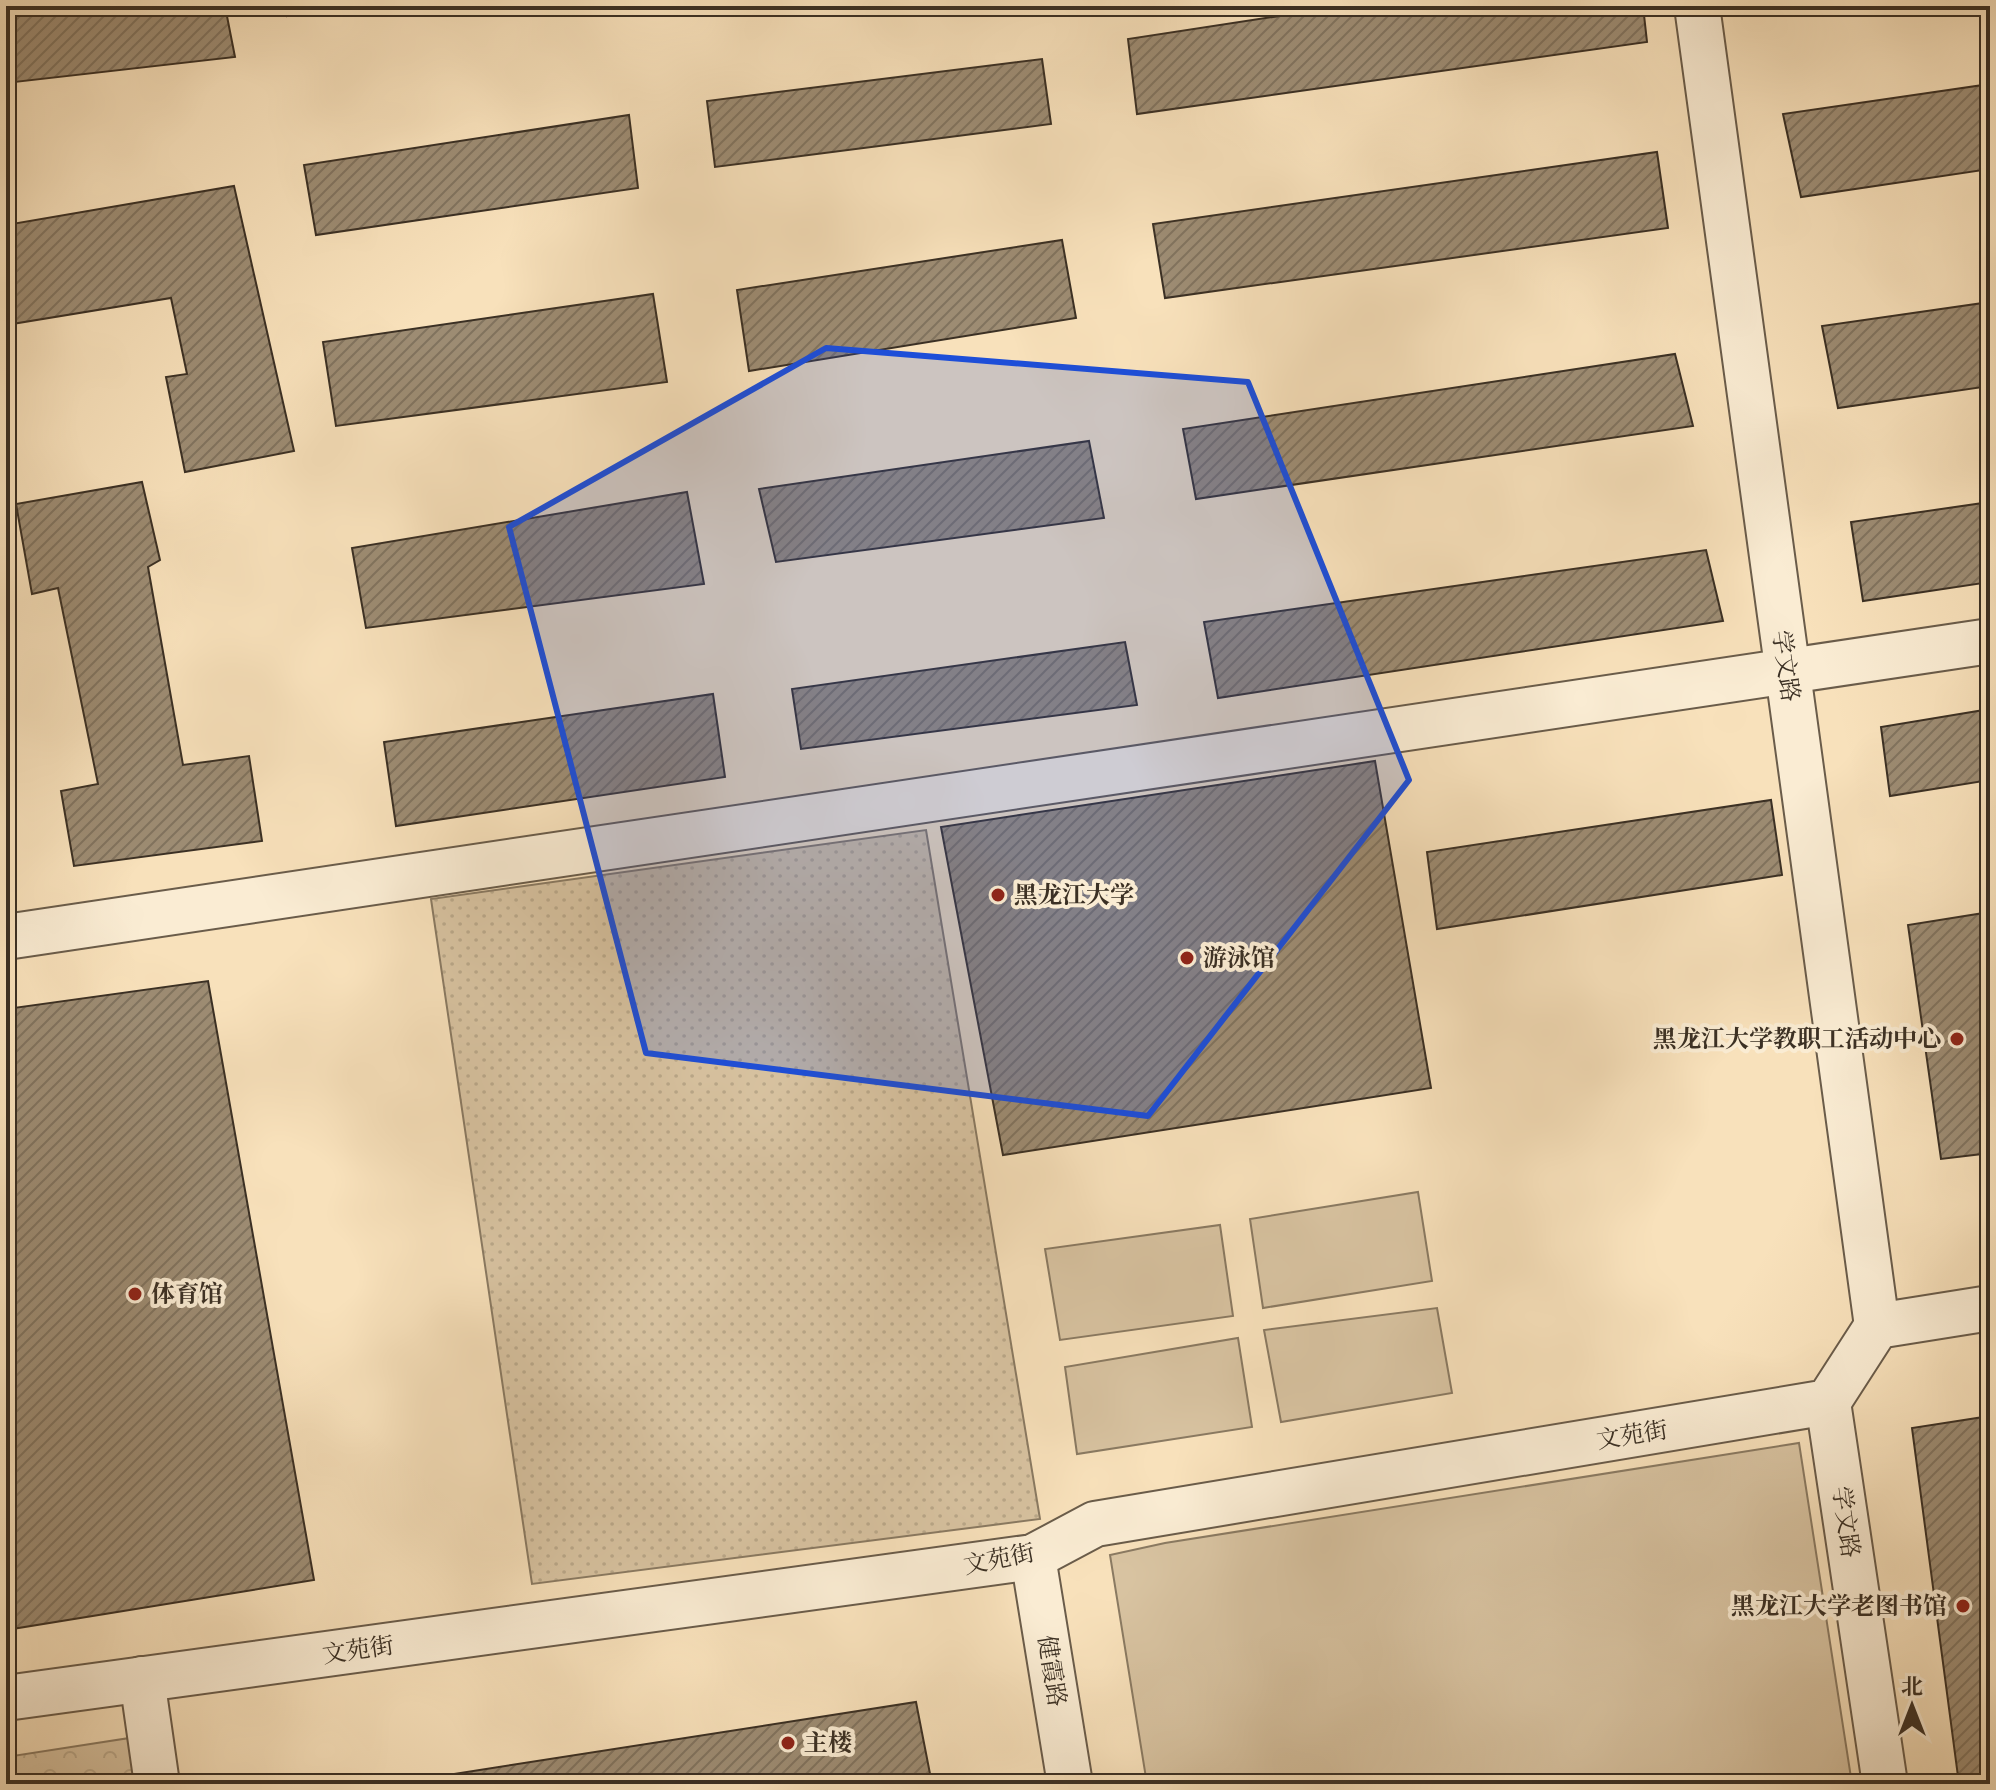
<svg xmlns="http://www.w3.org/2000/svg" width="1996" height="1790" viewBox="0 0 1996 1790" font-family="'IM FELL DW Pica','Noto Serif SC',serif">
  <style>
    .grass { fill: #d8c3a1; stroke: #8a7a62; stroke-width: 2 }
    .forest { fill: url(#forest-crowns); stroke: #8a7a62; stroke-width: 2 }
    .park { fill: url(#park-dots); stroke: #8a7a62; stroke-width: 2 }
    .building { fill: url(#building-hatch); stroke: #3b3024; stroke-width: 2 }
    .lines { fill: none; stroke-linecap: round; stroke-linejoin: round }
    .minor-casing { stroke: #6a5c4a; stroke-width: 48 }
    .minor { stroke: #faecd3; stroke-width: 44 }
    .marked { fill: #1d4ed8; fill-opacity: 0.2; stroke: #1d4ed8; stroke-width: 6; stroke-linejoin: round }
    .poi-dot { fill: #8f2418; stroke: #faecd3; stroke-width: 3 }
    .labels { text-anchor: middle; stroke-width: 8; stroke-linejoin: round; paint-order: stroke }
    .street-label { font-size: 24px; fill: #3b3024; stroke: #faecd3 }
    .poi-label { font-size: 24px; font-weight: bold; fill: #3b3024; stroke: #faecd3; text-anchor: start }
  </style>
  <defs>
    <pattern id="forest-crowns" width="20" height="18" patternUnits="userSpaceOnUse" patternTransform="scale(2)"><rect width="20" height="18" fill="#d8c3a1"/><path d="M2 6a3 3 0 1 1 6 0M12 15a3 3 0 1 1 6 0" fill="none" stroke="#baa88a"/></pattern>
    <pattern id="park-dots" width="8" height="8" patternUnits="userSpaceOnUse" patternTransform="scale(2)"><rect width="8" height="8" fill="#d8c3a1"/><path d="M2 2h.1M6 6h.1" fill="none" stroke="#baa88a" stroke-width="1.8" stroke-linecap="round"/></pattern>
    <pattern id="building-hatch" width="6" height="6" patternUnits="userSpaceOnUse" patternTransform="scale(2)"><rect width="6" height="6" fill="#9d8c73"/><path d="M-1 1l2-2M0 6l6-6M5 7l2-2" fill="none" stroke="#81735e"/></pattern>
  </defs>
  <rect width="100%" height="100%" fill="#f8e1bb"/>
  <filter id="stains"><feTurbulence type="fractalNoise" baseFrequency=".0025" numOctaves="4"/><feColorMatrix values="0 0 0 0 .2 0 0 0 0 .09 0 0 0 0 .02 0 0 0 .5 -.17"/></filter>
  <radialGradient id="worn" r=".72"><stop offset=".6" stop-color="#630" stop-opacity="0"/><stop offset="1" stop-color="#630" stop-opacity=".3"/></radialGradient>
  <g class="grass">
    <path d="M1418,1192L1432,1281L1263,1308L1250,1219Z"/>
    <path d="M1220,1225L1233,1316L1060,1340L1045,1249Z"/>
    <path d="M1437,1308L1452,1393L1281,1422L1264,1330Z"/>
    <path d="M1238,1338L1252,1427L1077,1454L1065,1367Z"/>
    <path d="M1799,1443L1852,1784H1147L1110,1555L1165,1543Z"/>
  </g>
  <path class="forest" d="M136,1737L143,1784H6V1757Z"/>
  <path class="park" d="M926,830L1040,1519L532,1584L431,899Z"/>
  <g class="building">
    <path d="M6,6H225L235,57L6,83Z"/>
    <path d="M286,6H346L287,16Z"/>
    <path d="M1345,6H1643L1647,42L1137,114L1128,39Z"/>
    <path d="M1042,59L1051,124L715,167L707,101Z"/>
    <path d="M1990,84V169L1801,197L1783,114Z"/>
    <path d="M629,115L638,188L316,235L304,165Z"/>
    <path d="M1657,152L1668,228L1165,298L1153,224Z"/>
    <path d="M234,186L294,451L185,472L166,377L187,374L171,298L6,325V225Z"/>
    <path d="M1062,240L1076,318L749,371L737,290Z"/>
    <path d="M653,294L667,382L336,426L323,342Z"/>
    <path d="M1990,302V386L1838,408L1822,326Z"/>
    <path d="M1675,354L1693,426L1196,499L1183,429Z"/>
    <path d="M1089,441L1104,518L776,562L759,489Z"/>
    <path d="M142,482L160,560L148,567L183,765L249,756L262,841L74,866L61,791L98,784L58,588L32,594L16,504Z"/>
    <path d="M687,492L704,584L366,628L352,548Z"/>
    <path d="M1990,502V582L1863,601L1851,522Z"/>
    <path d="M1706,550L1723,621L1218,698L1204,622Z"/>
    <path d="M1125,642L1137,705L801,749L792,689Z"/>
    <path d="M713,694L725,777L396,826L384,742Z"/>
    <path d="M1990,709V780L1890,796L1881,727Z"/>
    <path d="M1375,761L1431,1088L1003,1155L941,827Z"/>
    <path d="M1771,800L1782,875L1437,929L1427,852Z"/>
    <path d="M1990,912V1153L1941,1159L1908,925Z"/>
    <path d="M208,981L314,1580L6,1630V1009Z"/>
    <path d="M1990,1416V1784H1959L1912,1428Z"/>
    <path d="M916,1702L932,1784H390Z"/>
  </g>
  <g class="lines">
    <g class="minor-casing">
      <g id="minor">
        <path d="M1697,6L1877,1326"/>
        <path d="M6,937L1990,641"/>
        <path d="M1828,1402L1885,1784"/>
        <path d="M1033,1557L1070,1784"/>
        <path d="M142,1679L157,1784"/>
        <path d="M6,1698L1033,1557L1095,1524L1828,1402L1877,1326L1990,1308"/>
      </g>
    </g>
    <use href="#minor" class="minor"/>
  </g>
  <path class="marked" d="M826,348L1248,382L1409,780L1148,1116L646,1053L509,527Z"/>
  <g class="poi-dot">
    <circle cx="998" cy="895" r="8"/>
    <circle cx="1187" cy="958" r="8"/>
    <circle cx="1957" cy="1039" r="8"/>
    <circle cx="135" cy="1294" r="8"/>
    <circle cx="1963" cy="1606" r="8"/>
    <circle cx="788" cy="1743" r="8"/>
  </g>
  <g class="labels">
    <g class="street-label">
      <text transform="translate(1786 666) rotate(82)" y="8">学文路</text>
      <text transform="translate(1632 1435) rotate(-9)" y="8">文苑街</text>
      <text transform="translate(1846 1522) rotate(82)" y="8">学文路</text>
      <text transform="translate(999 1559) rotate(-11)" y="8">文苑街</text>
      <text transform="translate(358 1650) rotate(-8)" y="8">文苑街</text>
      <text transform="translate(1052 1671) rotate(81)" y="8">健霞路</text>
    </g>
    <g class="poi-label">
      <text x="1014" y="903">黑龙江大学</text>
      <text x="1203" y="966">游泳馆</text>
      <text x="1941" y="1047" text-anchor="end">黑龙江大学教职工活动中心</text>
      <text x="151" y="1302">体育馆</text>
      <text x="1947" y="1614" text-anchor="end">黑龙江大学老图书馆</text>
      <text x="804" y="1751">主楼</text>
    </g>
  </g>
  <rect width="1996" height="1790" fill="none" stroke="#f8e1bb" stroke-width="32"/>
  <rect x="8" y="8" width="1980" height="1774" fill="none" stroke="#3b3024" stroke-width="4"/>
  <rect x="16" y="16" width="1964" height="1758" fill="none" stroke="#3b3024" stroke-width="2"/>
  <g transform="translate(1912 1706)" stroke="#faecd3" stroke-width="6" paint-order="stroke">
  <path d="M0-6L14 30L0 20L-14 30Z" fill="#3b3024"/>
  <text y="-12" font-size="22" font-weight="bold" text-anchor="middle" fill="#3b3024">北</text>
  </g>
  <rect width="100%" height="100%" filter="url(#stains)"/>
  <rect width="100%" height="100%" fill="url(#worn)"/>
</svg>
